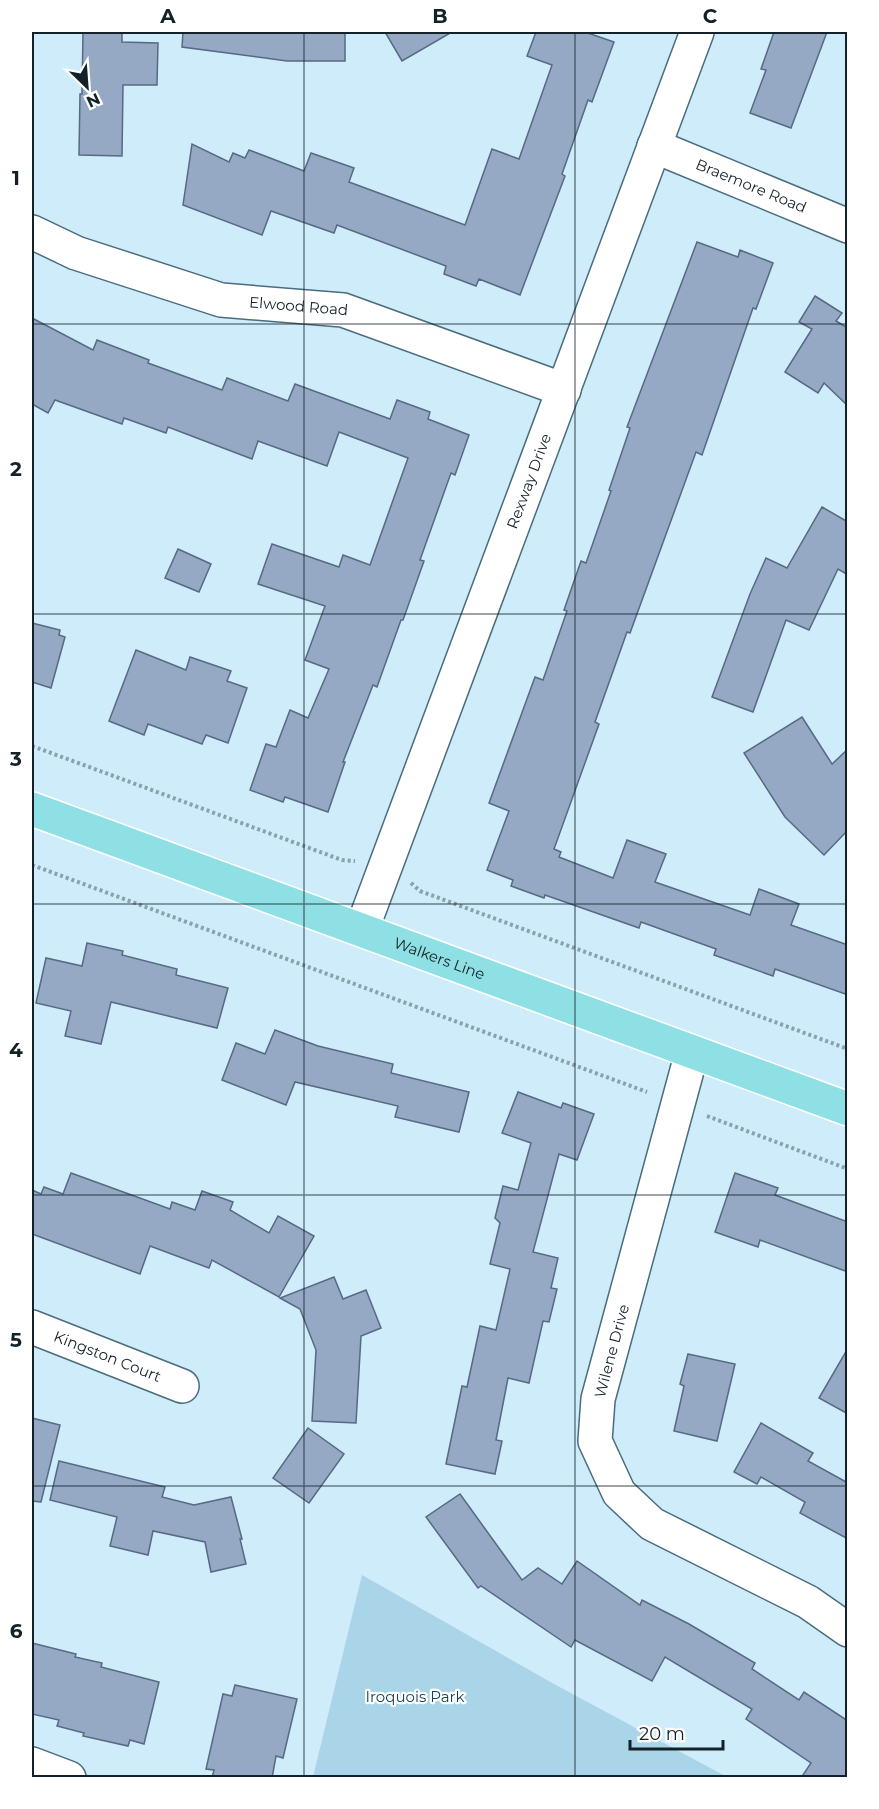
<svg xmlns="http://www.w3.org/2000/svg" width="879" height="1809" viewBox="0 0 879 1809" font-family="Montserrat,sans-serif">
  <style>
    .green { fill: #aad4e7 }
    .building { fill: #95a8c4; stroke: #576983; stroke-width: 1.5 }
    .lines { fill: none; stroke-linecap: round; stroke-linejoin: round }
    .minor-casing { stroke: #4a6c7c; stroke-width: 36 }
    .major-casing { stroke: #fff; stroke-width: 36 }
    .path { stroke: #88a1ac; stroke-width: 4; stroke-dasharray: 3 3; stroke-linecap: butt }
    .minor { stroke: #fff; stroke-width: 33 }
    .major { stroke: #8fe0e4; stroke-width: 33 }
    .grid { fill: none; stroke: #132128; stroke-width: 1.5; stroke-opacity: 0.55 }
    .labels { text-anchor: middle; stroke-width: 4.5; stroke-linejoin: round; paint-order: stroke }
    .street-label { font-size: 15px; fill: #132128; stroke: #fff }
    .park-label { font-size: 15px; fill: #174558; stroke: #fff }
    .neatline { fill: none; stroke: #132128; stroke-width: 2 }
    .grid-label { font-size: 20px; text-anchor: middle; font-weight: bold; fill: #132128 }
  </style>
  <rect width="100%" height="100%" fill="#ceecfa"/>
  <path class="green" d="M362,1575L554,1684L727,1777H313Z"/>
  <g class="building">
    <path d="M83,32H122V42L158,43L157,85H123L122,156L79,155L80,94H82Z"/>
    <path d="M183,32H345V61H287L182,47Z"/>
    <path d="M385,32H452L402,61Z"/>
    <path d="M536,32H585L614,42L592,102L588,100L562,174L565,176L520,295L479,279L476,286L444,274L446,266L337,225L334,233L271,211L262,235L183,205L192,144L229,162L233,153L245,158L249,150L304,171L311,153L354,168L349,182L465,225L492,149L519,159L552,65L527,56Z"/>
    <path d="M774,32H827L791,128L750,113L766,70L761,69Z"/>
    <path d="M697,242L738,257L740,250L773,263L756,309L753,308L702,455L696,452L630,633L627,632L595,722L599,724L554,849L561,852L559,857L613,878L627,840L666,854L655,882L750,915L759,889L799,904L791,925L848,945V995L775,969L773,976L714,955L716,949L641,922L639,928L545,895L544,898L511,886L513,880L487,870L509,811L489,803L535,677L543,680L567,611L564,610L581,561L586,563L611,491L609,490L630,428L627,427Z"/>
    <path d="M815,296L842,313L836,321L848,328V406L824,383L818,393L785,372L812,329L799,322Z"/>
    <path d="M32,318L93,350L97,340L149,360L148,363L222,390L227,378L288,401L295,384L390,419L397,400L430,412L428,419L469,435L455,475L451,473L420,560L424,561L403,620H401L377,687L373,685L343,762H345L328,812L285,797L283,802L250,790L266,744L276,747L290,710L308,718L329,669L305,660L325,606L258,584L272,544L339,567L343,555L370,565L408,458L339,432L327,466L258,441L252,459L168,427L166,433L124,418L122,424L55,400L48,413L32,404Z"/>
    <path d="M822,507L848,522V575L838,569L809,630L786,620L753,712L712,697L750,594L766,558L787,568Z"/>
    <path d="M178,549L211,564L199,592L165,578Z"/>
    <path d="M32,623L60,630L59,635L65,637L51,688L32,682Z"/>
    <path d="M136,650L186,670L190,657L231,671L227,681L247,688L228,743L206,735L202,744L148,724L144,735L109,721Z"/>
    <path d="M802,717L832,764L848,749V830L824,855L785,817L744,753Z"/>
    <path d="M87,943L123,951L122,955L177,969L176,975L228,988L217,1028L111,1002L101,1044L65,1036L71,1011L36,1003L46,958L82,966Z"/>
    <path d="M275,1030L318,1046L393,1064L391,1073L469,1092L459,1132L395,1117L398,1106L295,1082L286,1105L222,1080L236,1043L265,1054Z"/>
    <path d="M518,1092L561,1108L563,1103L594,1114L577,1160L559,1154L533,1252L558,1258L551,1288L557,1289L549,1322L543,1321L529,1383L508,1378L496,1440L502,1441L495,1474L446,1464L462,1386L467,1387L480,1326L496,1330L510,1269L490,1264L500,1223L495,1218L503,1186L518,1190L531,1143L502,1133Z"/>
    <path d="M71,1173L170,1209L172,1202L195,1210L202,1191L233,1202L230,1210L269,1233L278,1216L314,1236L279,1297L212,1260L209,1268L150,1246L140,1274L32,1234V1190L41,1194L44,1187L63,1194Z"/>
    <path d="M735,1173L778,1188L775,1195L848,1222V1272L760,1240L758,1247L715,1232Z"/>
    <path d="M334,1277L343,1299L366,1290L381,1328L361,1336L356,1423L312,1421L316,1350L300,1309L280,1298Z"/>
    <path d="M848,1348V1414L819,1398Z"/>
    <path d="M688,1354L735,1364L717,1441L674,1431L684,1386L680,1384Z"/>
    <path d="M32,1418L60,1425L41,1502L32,1501Z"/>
    <path d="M761,1423L813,1453L808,1461L848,1483V1539L800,1513L805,1502L761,1477L757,1484L734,1472Z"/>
    <path d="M308,1428L344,1454L309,1503L273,1478Z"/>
    <path d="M59,1461L165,1487L162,1497L194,1505L231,1497L242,1539H240L246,1564L211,1572L205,1542L153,1531L148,1555L110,1546L117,1517L50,1500Z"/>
    <path d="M460,1494L522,1580L538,1568L562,1584L577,1561L640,1605L642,1600L689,1624L755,1663L752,1669L799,1700L804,1692L848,1721V1778H801L811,1763L746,1719L752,1709L665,1657L652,1681L575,1640L571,1647L481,1586L478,1588L426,1517Z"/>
    <path d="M32,1643L76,1654L75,1657L102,1663L101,1667L159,1682L144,1744L130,1740L128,1746L83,1736L84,1733L57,1726L59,1720L32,1714Z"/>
    <path d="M235,1685L297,1699L283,1758L276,1756L272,1778H212L214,1770L206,1769L223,1694L232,1696Z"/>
  </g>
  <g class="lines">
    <g class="minor-casing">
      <g id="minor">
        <path id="s1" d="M654,146L848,226"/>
        <path id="s2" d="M32,232L76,253L221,300L343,310L564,390"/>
        <path id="s3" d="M362,929L697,32"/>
        <path d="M692,1052L598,1399L595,1441L619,1493L652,1524L808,1602L848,1630"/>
        <path id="s4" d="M32,1327L182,1386"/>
        <path d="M32,1764L69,1778"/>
      </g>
    </g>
    <g class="major-casing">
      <g id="major">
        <path id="s5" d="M32,809L848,1109"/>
      </g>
    </g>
    <g class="path">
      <path d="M32,746L342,860L355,861"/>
      <path d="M32,865L647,1092"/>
      <path d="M411,883L420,891L848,1049"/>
      <path d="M707,1116L848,1169"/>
    </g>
    <use href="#minor" class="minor"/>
    <use href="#major" class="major"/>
  </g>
  <path class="grid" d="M304,32V1778M575,32V1778M32,324H848M32,614H848M32,904H848M32,1195H848M32,1486H848"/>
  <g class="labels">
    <g class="street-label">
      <text dy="5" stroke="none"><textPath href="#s1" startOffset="105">Braemore Road</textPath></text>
      <text dy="5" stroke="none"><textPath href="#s2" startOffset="279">Elwood Road</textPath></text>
      <text dy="5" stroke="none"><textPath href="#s3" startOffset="478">Rexway Drive</textPath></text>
      <text dy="5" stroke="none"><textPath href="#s5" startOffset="434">Walkers Line</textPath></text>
      <text transform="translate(612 1351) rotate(-75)" y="5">Wilene Drive</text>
      <text dy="5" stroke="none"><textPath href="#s4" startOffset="81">Kingston Court</textPath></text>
    </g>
    <g class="park-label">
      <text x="415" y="1702">Iroquois Park</text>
    </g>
  </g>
  <rect width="879" height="1809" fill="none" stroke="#ffffff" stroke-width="66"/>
  <g transform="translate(87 87) rotate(155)" stroke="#ffffff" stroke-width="4.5" paint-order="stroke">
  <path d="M0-4.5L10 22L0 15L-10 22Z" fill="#132128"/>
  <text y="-9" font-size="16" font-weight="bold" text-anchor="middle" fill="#132128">N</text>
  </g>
  <path d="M630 1740v9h93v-9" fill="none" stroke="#132128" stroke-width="3"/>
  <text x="639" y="1740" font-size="18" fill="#132128" stroke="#ffffff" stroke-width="4.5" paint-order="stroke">20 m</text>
  <rect x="33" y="33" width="813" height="1743" class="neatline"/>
  <g class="grid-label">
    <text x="168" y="23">A</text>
    <text x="440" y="23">B</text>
    <text x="710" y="23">C</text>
    <text x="16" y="185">1</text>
    <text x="16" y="476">2</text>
    <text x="16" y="766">3</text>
    <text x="16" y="1057">4</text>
    <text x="16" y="1347">5</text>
    <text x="16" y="1638">6</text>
  </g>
</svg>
